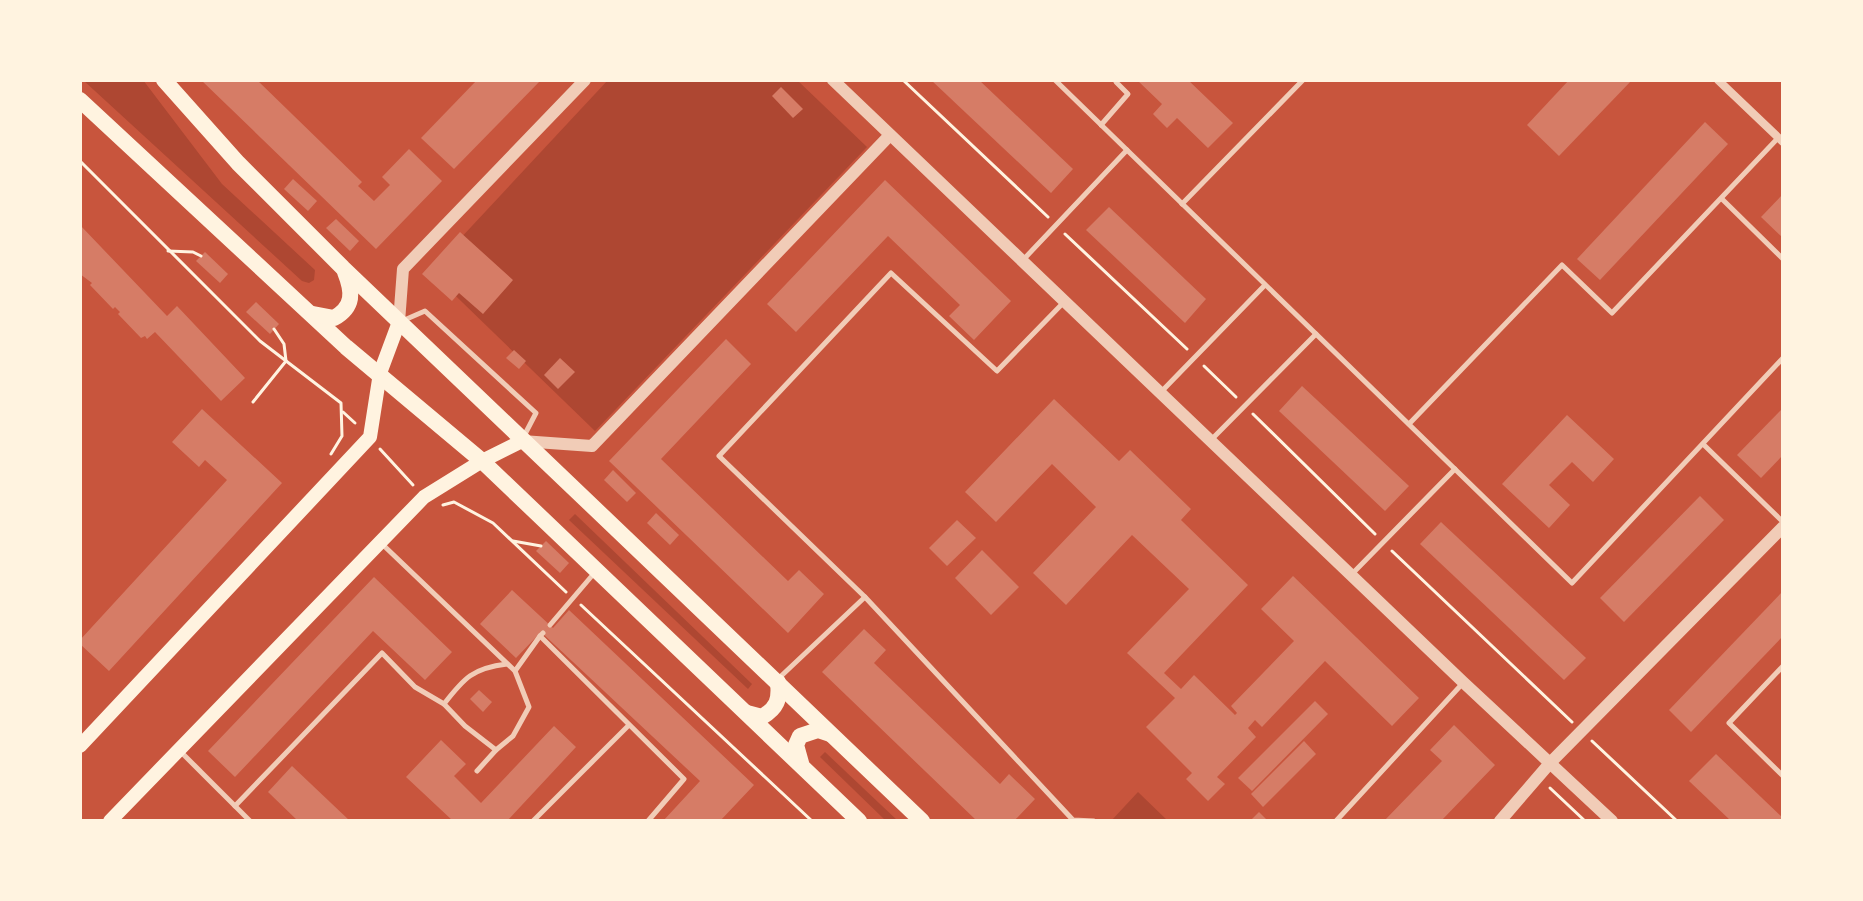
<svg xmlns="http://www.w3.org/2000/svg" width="1863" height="901" viewBox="0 0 1863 901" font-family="Inter,sans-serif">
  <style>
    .green { fill: #ae4732 }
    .building { fill: #d67c66 }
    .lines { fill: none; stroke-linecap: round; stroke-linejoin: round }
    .path { stroke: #fff3e0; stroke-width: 3 }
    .service { stroke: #f1ccb7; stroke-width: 5 }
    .minor { stroke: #f1ccb7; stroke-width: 8 }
    .tertiary { stroke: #f1ccb7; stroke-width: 12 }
    .secondary { stroke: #fff3e0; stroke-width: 14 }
    .primary { stroke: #fff3e0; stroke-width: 16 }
  </style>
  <rect width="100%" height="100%" fill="#c8553d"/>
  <g class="green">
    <path d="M83,80H143L222,184L315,270L314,280L309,283L302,281Z"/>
    <path d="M608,80H797L867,147L595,431L430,271Z"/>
    <path d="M575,514L752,684L748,689L569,520Z"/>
    <path d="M825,752L898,821H886L820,757Z"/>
    <path d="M1138,792L1168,821H1111Z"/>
  </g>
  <g class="building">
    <path d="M201,80H257L362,182L358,186L374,201L390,185L382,177L409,149L442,181L376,249Z"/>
    <path d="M477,80H541L454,169L421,138Z"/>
    <path d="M931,80H979L1073,169L1051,193Z"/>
    <path d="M1137,80H1188L1233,123L1208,148L1177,118L1167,128L1153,114L1162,104Z"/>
    <path d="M1569,80H1632L1559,156L1527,125Z"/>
    <path d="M781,87L803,109L793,118L772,96Z"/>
    <path d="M1705,122L1728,144L1600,280L1577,259Z"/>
    <path d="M293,179L317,201L308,211L284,189Z"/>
    <path d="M885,180L1011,301L974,340L949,316L960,305L888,236L796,332L767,304Z"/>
    <path d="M1783,194V238L1761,217Z"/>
    <path d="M1109,207L1206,299L1185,323L1086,230Z"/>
    <path d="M336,219L359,241L350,251L326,228Z"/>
    <path d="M80,225L167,316L177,306L245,378L221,401L155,332L147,339L145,336L141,338L118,314L120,312L115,307L113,309L90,285L92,283L80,274Z"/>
    <path d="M460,232L513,280L483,314L459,293L452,301L422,274Z"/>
    <path d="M205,252L228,274L220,283L196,261Z"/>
    <path d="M256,302L279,324L270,334L246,312Z"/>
    <path d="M726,339L751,364L661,459L788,581L799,570L824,594L788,633L609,461Z"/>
    <path d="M514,350L526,361L519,369L506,358Z"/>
    <path d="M560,358L575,372L558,389L544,375Z"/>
    <path d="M1302,386L1409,486L1385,511L1279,411Z"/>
    <path d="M1054,399L1119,461L1130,450L1191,509L1181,520L1248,585L1164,673L1181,689L1194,675L1235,715L1237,713L1231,706L1294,641L1261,609L1293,576L1419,698L1392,726L1325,661L1262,727L1255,720L1248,728L1256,737L1217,777L1225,784L1208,801L1186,779L1192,773L1146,727L1175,698L1127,653L1189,589L1132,535L1066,605L1033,573L1096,507L1052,464L996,522L965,492Z"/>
    <path d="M1783,408V455L1761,478L1737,455Z"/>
    <path d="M202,409L282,483L109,671L80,644V640L227,480L205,460L199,467L172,442Z"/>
    <path d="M1567,415L1614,459L1593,482L1572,462L1549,485L1570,505L1549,528L1502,484Z"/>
    <path d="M613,470L636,493L627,502L604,480Z"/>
    <path d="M1700,496L1724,520L1624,622L1600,598Z"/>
    <path d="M656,513L679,535L670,545L647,523Z"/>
    <path d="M957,520L976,538L947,566L929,548Z"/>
    <path d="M1441,522L1586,658L1564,680L1420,544Z"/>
    <path d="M546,541L569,563L560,573L536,551Z"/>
    <path d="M982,550L1019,587L991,615L955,578Z"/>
    <path d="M374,577L452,652L425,680L373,631L235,777L208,751Z"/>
    <path d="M512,590L553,628L569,610L754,785L720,821H663L700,781L541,632L516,658L480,624Z"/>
    <path d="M1783,591V636L1691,732L1669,710Z"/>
    <path d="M864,629L886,650L874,663L1000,784L1009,774L1035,799L1014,821H977L822,672Z"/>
    <path d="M479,690L492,702L483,712L470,699Z"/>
    <path d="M1315,701L1328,714L1252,791L1238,778Z"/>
    <path d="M1454,725L1495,765L1441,821H1384L1442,761L1430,750Z"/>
    <path d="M554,726L576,747L507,821H453L406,777L441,740L466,764L454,776L481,803Z"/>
    <path d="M1304,741L1316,754L1263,807L1251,794Z"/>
    <path d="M1716,754L1783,818V821H1731L1689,781Z"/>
    <path d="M292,766L350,821H298L268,792Z"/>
    <path d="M1259,812L1268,821H1250Z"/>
  </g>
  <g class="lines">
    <g class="path">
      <path d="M903,80L1048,217"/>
      <path d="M80,161L260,341L341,403L342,436L331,454"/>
      <path d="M1065,234L1187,349"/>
      <path d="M168,251L193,252L201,256"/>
      <path d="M1204,366L1236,397"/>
      <path d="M253,402L286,361L284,344L274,329"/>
      <path d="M343,412L355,423"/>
      <path d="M1253,414L1375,534"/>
      <path d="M380,449L413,485"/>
      <path d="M443,505L454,502L493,523L566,592"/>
      <path d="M513,541L541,546"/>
      <path d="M1392,551L1572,722"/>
      <path d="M581,605L812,821"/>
      <path d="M1592,741L1677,821"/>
      <path d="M1550,788L1585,821"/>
    </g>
    <g class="service">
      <path d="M1055,80L1572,583L1783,358"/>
      <path d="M1101,125L1128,94L1116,82L1118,80"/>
      <path d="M1722,199L1783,259"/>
      <path d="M1182,204L1303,80"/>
      <path d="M1023,260L1127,150"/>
      <path d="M1065,301L997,371L891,273L719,456L865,597L1073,820L1094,821"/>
      <path d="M402,321L425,311L536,413L524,436"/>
      <path d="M1161,392L1265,285"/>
      <path d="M1409,424L1562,265L1612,313L1778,138"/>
      <path d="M1211,440L1316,334"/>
      <path d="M1703,444L1783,522"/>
      <path d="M381,543L515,671L540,636"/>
      <path d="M1352,574L1455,469"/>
      <path d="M550,625L596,571"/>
      <path d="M543,633L540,636L684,779L648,821"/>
      <path d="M507,664C473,668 464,678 444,704L465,726L496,750L513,736L529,707L515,671"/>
      <path d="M1783,666L1729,723L1783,776"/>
      <path d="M779,678L865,597"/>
      <path d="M180,751L250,821"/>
      <path d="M477,771L496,750"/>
      <path d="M235,806L382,653L415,687L444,704"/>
      <path d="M533,821L628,726"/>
      <path d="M1336,821L1463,683"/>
    </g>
    <path class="minor" d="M1718,80L1783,142"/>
    <g class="tertiary">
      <path d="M833,80L1463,682L1612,821"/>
      <path d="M399,322L403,269L585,80"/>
      <path d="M522,441L592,446L890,135"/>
      <path d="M1500,821L1550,763L1783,527"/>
    </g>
    <g class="secondary">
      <path d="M80,746L370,437L380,373L399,322"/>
      <path d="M110,821L424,497L482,461L522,441"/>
    </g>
    <g class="primary">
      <path d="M164,80L238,163L343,268L922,821"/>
      <path d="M80,100L346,347L482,461L859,821"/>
      <path d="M313,314L334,318C354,307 353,292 345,272"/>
      <path d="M747,713L762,717C777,708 780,700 778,682"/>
      <path d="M801,763L796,745L800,736L818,730L830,734"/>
    </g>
  </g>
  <rect width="1863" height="901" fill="none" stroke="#fff3e0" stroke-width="164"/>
</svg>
